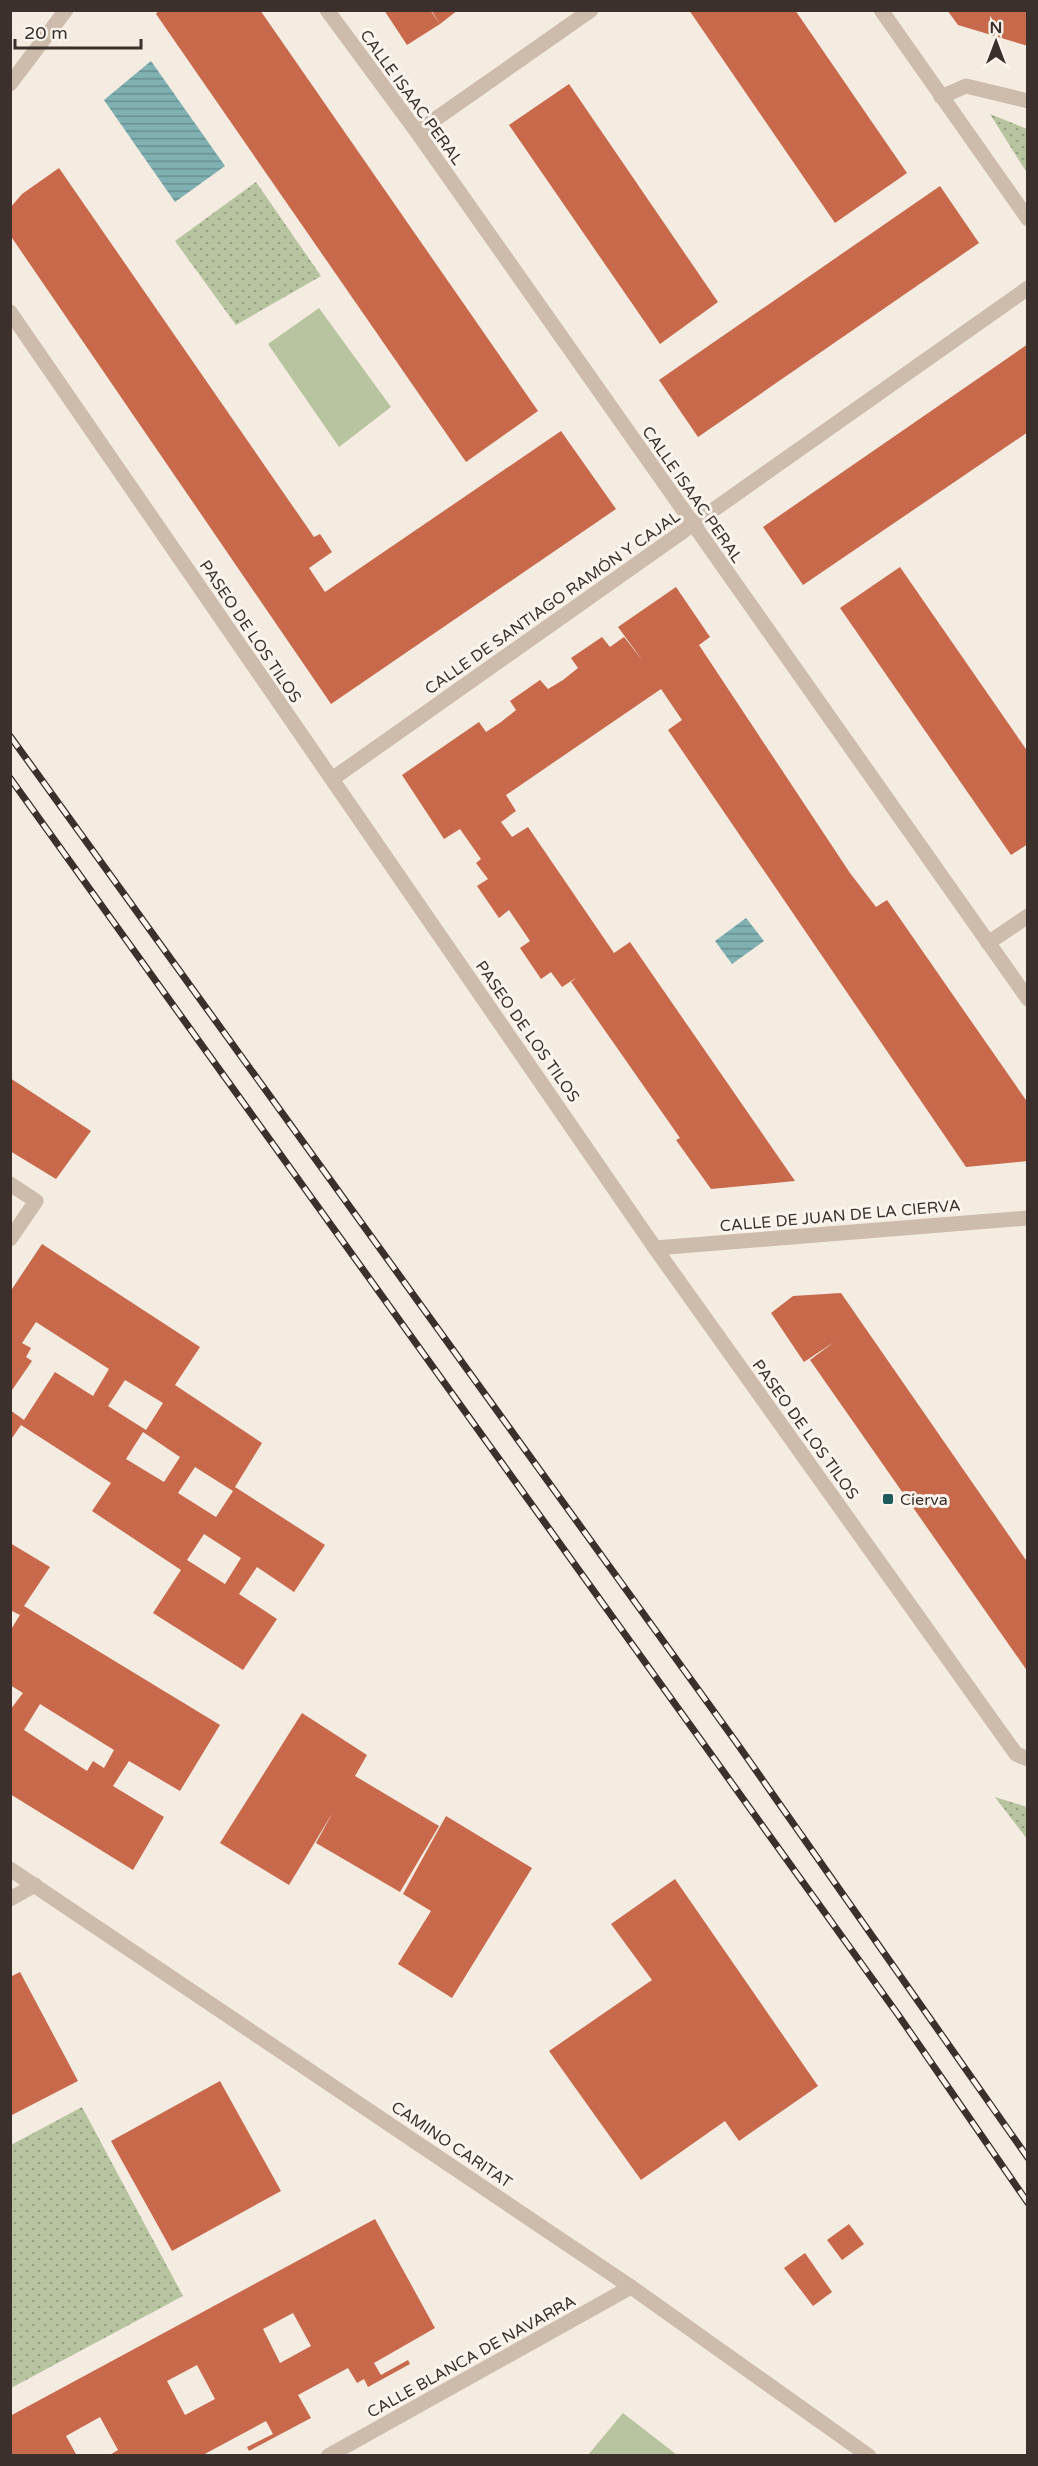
<svg xmlns="http://www.w3.org/2000/svg" width="1038" height="2466" viewBox="0 0 1038 2466" font-family="'Varela Round',sans-serif">
  <style>
    .grass { fill: url(#grass-dots) }
    .pitch { fill: #b8c4a0 }
    .water { fill: url(#water-rules) }
    .building { fill: #c8694b; fill-rule: evenodd }
    .lines { fill: none; stroke-linecap: round; stroke-linejoin: round }
    .minor { stroke: #cdbbac; stroke-width: 15 }
    .rail-casing { stroke: #3b302b; stroke-width: 7 }
    .rail { stroke: #fbf5ee; stroke-width: 4.5; stroke-dasharray: 14; stroke-linecap: butt }
    .poi-dot { fill: #1f5a5e; stroke: #fbf5ee; stroke-width: 2 }
    .labels { text-anchor: middle; stroke-width: 6; stroke-linejoin: round; paint-order: stroke }
    .street-label { font-size: 16px; fill: #3b302b; stroke: #fbf5ee }
    .poi-label { font-size: 16px; fill: #3b302b; stroke: #fbf5ee; text-anchor: start }
  </style>
  <defs>
    <pattern id="grass-dots" width="8" height="8" patternUnits="userSpaceOnUse" patternTransform="scale(1.5)"><rect width="8" height="8" fill="#b8c4a0"/><path d="M2 2h.1M6 6h.1" fill="none" stroke="#97a083" stroke-width="1.8" stroke-linecap="round"/></pattern>
    <pattern id="water-rules" width="6" height="5" patternUnits="userSpaceOnUse" patternTransform="scale(1.5)"><rect width="6" height="5" fill="#7fb0b2"/><path d="M0 2.5h6" fill="none" stroke="#699091"/></pattern>
  </defs>
  <rect width="100%" height="100%" fill="#f4ebe1"/>
  <g class="grass">
    <path d="M990,114L1027,129V173Z"/>
    <path d="M256,182L321,276L236,325L175,241Z"/>
    <path d="M995,1797L1027,1807V1839Z"/>
    <path d="M82,2107L183,2296L11,2388V2145Z"/>
  </g>
  <g class="pitch">
    <path d="M319,308L391,407L339,447L268,344Z"/>
    <path d="M623,2413L677,2455H588Z"/>
  </g>
  <g class="water">
    <path d="M151,61L225,166L175,202L104,100Z"/>
    <path d="M746,918L764,941L732,964L715,941Z"/>
  </g>
  <g class="building">
    <path d="M159,10H260L538,411L466,462L156,14Z"/>
    <path d="M384,10H430L440,24L431,10H458L440,24L407,45Z"/>
    <path d="M689,10H795L907,173L835,223Z"/>
    <path d="M947,10H1028V46L958,25Z"/>
    <path d="M569,84L718,302L660,344L509,125Z"/>
    <path d="M59,168L314,537L320,534L332,552L309,568L325,592L561,431L616,509L331,704L10,235V208L22,194Z"/>
    <path d="M940,186L979,243L698,437L659,380Z"/>
    <path d="M1028,344V432L803,585L763,527Z"/>
    <path d="M900,567L1028,752V844L1011,855L840,608Z"/>
    <path d="M676,587L710,637L699,645L850,873L876,907L887,900L1028,1103V1161L966,1167L668,730L682,720L661,689L506,795L516,811L501,822L512,837L528,827L614,953L630,942L795,1181L711,1189L676,1140L680,1138L571,982L577,977L562,987L551,972L541,979L520,948L530,941L509,910L499,918L477,886L488,879L476,863L481,859L460,829L444,839L402,775L479,722L486,732L501,722L516,710L510,701L540,680L548,689L563,680L578,668L571,658L602,637L610,647L624,637L643,661L618,627Z"/>
    <path d="M10,1078L91,1131L56,1179L10,1151Z"/>
    <path d="M42,1244L200,1347L175,1385L262,1443L235,1487L325,1545L294,1592L257,1567L239,1594L277,1619L243,1670L153,1613L181,1570L92,1511L111,1483L21,1425L10,1441V1410L24,1420L55,1372L93,1396L109,1369L36,1322L22,1343L31,1348L26,1357L32,1361L10,1393V1292ZM125,1380L163,1403L146,1430L108,1406ZM143,1432L180,1457L164,1482L126,1459ZM195,1467L233,1491L216,1517L178,1493ZM204,1534L241,1558L225,1584L187,1560Z"/>
    <path d="M841,1293L1028,1563V1672L810,1360L834,1342L804,1362L771,1313L793,1296Z"/>
    <path d="M10,1543L50,1567L24,1606L220,1725L180,1791L129,1761L113,1786L164,1817L133,1870L10,1794V1710L23,1693L10,1685V1631L20,1615L10,1610ZM40,1704L114,1750L104,1768L93,1761L87,1771L24,1730Z"/>
    <path d="M302,1713L367,1755L355,1776L439,1826L400,1892L316,1843L333,1812L289,1885L220,1843Z"/>
    <path d="M446,1816L532,1868L452,1998L398,1964L431,1911L403,1894Z"/>
    <path d="M675,1879L818,2086L739,2141L725,2121L641,2180L549,2051L652,1980L611,1924Z"/>
    <path d="M20,1972L78,2081L10,2116V1977Z"/>
    <path d="M220,2081L281,2191L172,2251L111,2141Z"/>
    <path d="M375,2219L435,2328L374,2363L381,2375L408,2360L410,2364L368,2387L364,2379L357,2383L348,2368L298,2395L311,2418L249,2451L247,2447L273,2434L266,2421L201,2456H108L118,2450L100,2417L66,2436L77,2456H10V2416ZM293,2313L311,2346L280,2363L263,2329ZM197,2365L215,2399L185,2415L167,2381Z"/>
    <path d="M849,2224L864,2244L842,2260L827,2240Z"/>
    <path d="M805,2253L832,2292L813,2306L784,2268Z"/>
  </g>
  <g class="lines">
    <g class="minor">
      <path d="M327,10L417,132L1028,999"/>
      <path d="M881,10L1028,219"/>
      <path d="M10,84L66,10"/>
      <path d="M941,97L966,86L1028,101"/>
      <path d="M417,132L591,10"/>
      <path d="M10,312L655,1248L1016,1754L1028,1759"/>
      <path d="M332,779L1028,288"/>
      <path d="M988,943L1028,916"/>
      <path d="M10,1184L36,1201L10,1239"/>
      <path d="M655,1248L1028,1218"/>
      <path d="M10,1869L631,2287L869,2456"/>
      <path d="M10,1899L35,1885"/>
      <path d="M328,2456L631,2287"/>
    </g>
    <g class="rail-casing">
      <g id="rail">
        <path d="M10,736L736,1742L1028,2158"/>
        <path d="M10,778L899,2016L1028,2203"/>
      </g>
    </g>
    <use href="#rail" class="rail"/>
  </g>
  <rect class="poi-dot" x="882" y="1493" width="12" height="12" rx="3"/>
  <g class="labels">
    <g class="street-label">
      <text transform="translate(412 97) rotate(54)" y="6">CALLE ISAAC PERAL</text>
      <text transform="translate(693 494) rotate(55)" y="6">CALLE ISAAC PERAL</text>
      <text transform="translate(552 602) rotate(-35)" y="6">CALLE DE SANTIAGO RAMÓN Y CAJAL</text>
      <text transform="translate(251 631) rotate(56)" y="6">PASEO DE LOS TILOS</text>
      <text transform="translate(528 1031) rotate(55)" y="6">PASEO DE LOS TILOS</text>
      <text transform="translate(840 1215) rotate(-5)" y="6">CALLE DE JUAN DE LA CIERVA</text>
      <text transform="translate(806 1429) rotate(54)" y="6">PASEO DE LOS TILOS</text>
      <text transform="translate(452 2144) rotate(34)" y="6">CAMINO CARITAT</text>
      <text transform="translate(471 2356) rotate(-29)" y="6">CALLE BLANCA DE NAVARRA</text>
    </g>
    <g class="poi-label">
      <text x="900" y="1505">Cierva</text>
    </g>
  </g>
  <rect width="1038" height="2466" fill="none" stroke="#3b302b" stroke-width="24"/>
  <g transform="translate(996 42)" stroke="#fbf5ee" stroke-width="4.5" paint-order="stroke">
  <path d="M0-4.5L10 22L0 15L-10 22Z" fill="#3b302b"/>
  <text y="-9" font-size="16" font-weight="bold" text-anchor="middle" fill="#3b302b">N</text>
  </g>
  <path d="M15 39v9h126v-9" fill="none" stroke="#3b302b" stroke-width="3"/>
  <text x="24" y="39" font-size="18" fill="#3b302b" stroke="#fbf5ee" stroke-width="4.5" paint-order="stroke">20 m</text>
</svg>
